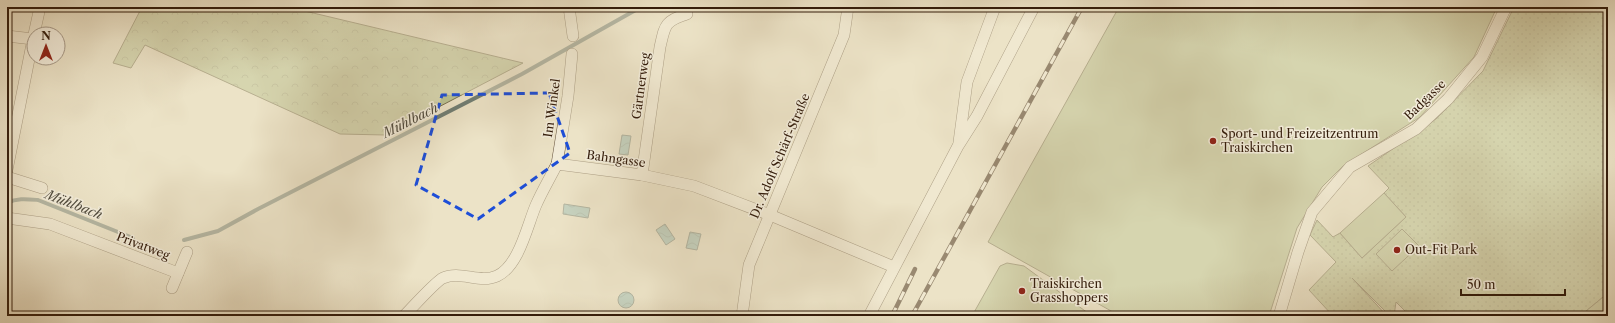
<svg xmlns="http://www.w3.org/2000/svg" width="1615" height="323" viewBox="0 0 1615 323" font-family="'Libre Caslon Text',serif">
  <style>
    .grass { fill: url(#grass-dots); stroke: #77704f }
    .forest { fill: url(#forest-crowns); stroke: #77704f }
    .pitch { fill: #bbc393; stroke: #77704f }
    .water { fill: url(#water-waves); stroke: #707d73 }
    .lines { fill: none; stroke-linecap: round; stroke-linejoin: round }
    .stream { stroke: #707d73; stroke-width: 4 }
    .street-casing { stroke: #614e3a; stroke-width: 12 }
    .street { stroke: #f3eddb; stroke-width: 11 }
    .rail-casing { stroke: #331c0b; stroke-width: 4.5 }
    .rail { stroke: #f3eddb; stroke-width: 3; stroke-dasharray: 9; stroke-linecap: butt }
    .marked { fill: none; stroke: #1d4ed8; stroke-width: 3; stroke-dasharray: 8 5; stroke-linejoin: round }
    .poi-dot { fill: #8f2418; stroke: #f3eddb; stroke-width: 1.5 }
    .labels { text-anchor: middle; stroke-width: 3; stroke-linejoin: round; paint-order: stroke }
    .street-label { font-size: 12px; fill: #331c0b; stroke: #f3eddb }
    .poi-label { font-size: 12px; fill: #331c0b; stroke: #f3eddb; text-anchor: start }
    .water-label { font-size: 13px; font-style: italic; fill: #524d3f; stroke: #f3eddb }
  </style>
  <defs>
    <pattern id="grass-dots" width="8" height="8" patternUnits="userSpaceOnUse"><rect width="8" height="8" fill="#bbc393"/><path d="M2 2h.1M6 6h.1" fill="none" stroke="#a1a77d" stroke-width="1.8" stroke-linecap="round"/></pattern>
    <pattern id="forest-crowns" width="20" height="18" patternUnits="userSpaceOnUse"><rect width="20" height="18" fill="#bbc393"/><path d="M2 6a3 3 0 1 1 6 0M12 15a3 3 0 1 1 6 0" fill="none" stroke="#a1a77d"/></pattern>
    <pattern id="water-waves" width="16" height="10" patternUnits="userSpaceOnUse"><rect width="16" height="10" fill="#99beb8"/><path d="M0 5q4-4 8 0t8 0" fill="none" stroke="#84a39d"/></pattern>
  </defs>
  <rect width="100%" height="100%" fill="#ece3c7"/>
  <filter id="stains"><feTurbulence type="fractalNoise" baseFrequency=".005" numOctaves="4"/><feColorMatrix values="0 0 0 0 .2 0 0 0 0 .09 0 0 0 0 .02 0 0 0 .5 -.17"/></filter>
  <radialGradient id="worn" r=".72"><stop offset=".6" stop-color="#630" stop-opacity="0"/><stop offset="1" stop-color="#630" stop-opacity=".3"/></radialGradient>
  <path class="grass" d="M1514,7H1608V293L1580,316H1410L1396,302L1394,316H1390L1352,278L1387,316H1333L1309,290L1336,262L1310,235L1317,220L1333,237L1340,233L1362,258L1406,217L1384,193L1389,188L1368,166L1436,119L1483,71Z"/>
  <g class="forest">
    <path d="M142,7H288L523,63L385,135L340,134L145,45L131,68L113,63Z"/>
    <path d="M1608,293V316H1580Z"/>
  </g>
  <g class="pitch">
    <path d="M1119,7H1497L1474,57L1420,117L1343,166L1322,187L1297,228L1269,316H1120L988,242Z"/>
    <path d="M1384,193L1406,217L1362,258L1340,233Z"/>
    <path d="M1402,229L1419,246L1392,271L1376,254Z"/>
    <path d="M1007,263L1024,266L1092,316H972L1000,266Z"/>
  </g>
  <g class="water">
    <path d="M622,135L631,136L628,155L619,154Z"/>
    <path d="M564,204L590,208L588,218L563,214Z"/>
    <path d="M665,224L675,239L666,245L656,230Z"/>
    <path d="M690,232L701,234L697,250L686,248Z"/>
    <circle cx="626" cy="300" r="8"/>
  </g>
  <g class="lines">
    <g class="stream">
      <path d="M7,203C17,198 26,199 38,200L133,238"/>
      <path d="M184,240L218,231L258,209L522,74L641,7"/>
    </g>
    <g class="street-casing">
      <g id="street">
        <path d="M569,7L573,36"/>
        <path d="M7,36L33,39"/>
        <path d="M959,142L967,82L995,7"/>
        <path d="M557,164L568,96L572,54"/>
        <path d="M7,170L33,39L40,7"/>
        <path d="M642,175L660,47C665,26 664,21 687,14"/>
        <path d="M7,177L42,188"/>
        <path d="M7,218L50,224L178,273"/>
        <path d="M172,288L187,252"/>
        <path d="M404,316C411,309 436,281 443,278C460,270 480,284 497,276C519,266 527,226 536,205C542,191 550,178 557,164L642,175L694,186L770,215L894,267"/>
        <path d="M742,316L749,265L844,35L848,7"/>
        <path d="M869,316L958,146L977,116L1034,7"/>
        <path d="M1279,316L1298,252L1312,212L1350,167L1416,129L1448,99L1482,57L1506,7"/>
      </g>
    </g>
    <use href="#street" class="street"/>
    <g class="rail-casing">
      <g id="rail">
        <path d="M892,316L915,269"/>
        <path d="M912,316L1082,7"/>
      </g>
    </g>
    <use href="#rail" class="rail"/>
  </g>
  <path d="M0 0H1615V323H0ZM549,93L570,153L478,219L416,185L442,95Z" fill="#ece3c7" fill-opacity=".55" fill-rule="evenodd"/>
  <path class="marked" d="M549,93L570,153L478,219L416,185L442,95Z"/>
  <g class="poi-dot">
    <circle cx="1213" cy="141" r="4"/>
    <circle cx="1397" cy="250" r="4"/>
    <circle cx="1022" cy="291" r="4"/>
  </g>
  <g class="labels">
    <g class="street-label">
      <text transform="translate(641 86) rotate(-82)" y="4">Gärtnerweg</text>
      <text transform="translate(1425 100) rotate(-44)" y="4">Badgasse</text>
      <text transform="translate(552 108) rotate(-82)" y="4">Im Winkel</text>
      <text transform="translate(780 156) rotate(-67)" y="4">Dr. Adolf Schärf-Straße</text>
      <text transform="translate(616 159) rotate(8)" y="4">Bahngasse</text>
      <text transform="translate(143 246) rotate(21)" y="4">Privatweg</text>
    </g>
    <g class="poi-label">
      <text x="1221" y="138">Sport- und Freizeitzentrum<tspan x="1221" dy="14">Traiskirchen</tspan></text>
      <text x="1405" y="254">Out-Fit Park</text>
      <text x="1030" y="288">Traiskirchen<tspan x="1030" dy="14">Grasshoppers</tspan></text>
    </g>
    <g class="water-label">
      <text transform="translate(410 120) rotate(-27)" y="5">Mühlbach</text>
      <text transform="translate(74 204) rotate(21)" y="5">Mühlbach</text>
    </g>
  </g>
  <rect width="1615" height="323" fill="none" stroke="#ece3c7" stroke-width="24"/>
  <rect x="8" y="8" width="1599" height="307" fill="none" stroke="#331c0b" stroke-width="2"/>
  <rect x="12" y="12" width="1591" height="299" fill="none" stroke="#331c0b"/>
  <g transform="translate(46 46)"><circle r="19" fill="#f3eddb" stroke="#a69988"/>
  <path d="M0-3L7 15L0 10L-7 15Z" fill="#8f2418"/>
  <text y="-6" font-size="11" font-weight="bold" text-anchor="middle" fill="#331c0b">N</text>
  </g>
  <path d="M1461 289v6h104v-6" fill="none" stroke="#331c0b" stroke-width="2"/>
  <text x="1467" y="289" font-size="12" fill="#331c0b" stroke="#f3eddb" stroke-width="3" paint-order="stroke">50 m</text>
  <rect width="100%" height="100%" filter="url(#stains)"/>
  <rect width="100%" height="100%" fill="url(#worn)"/>
</svg>
